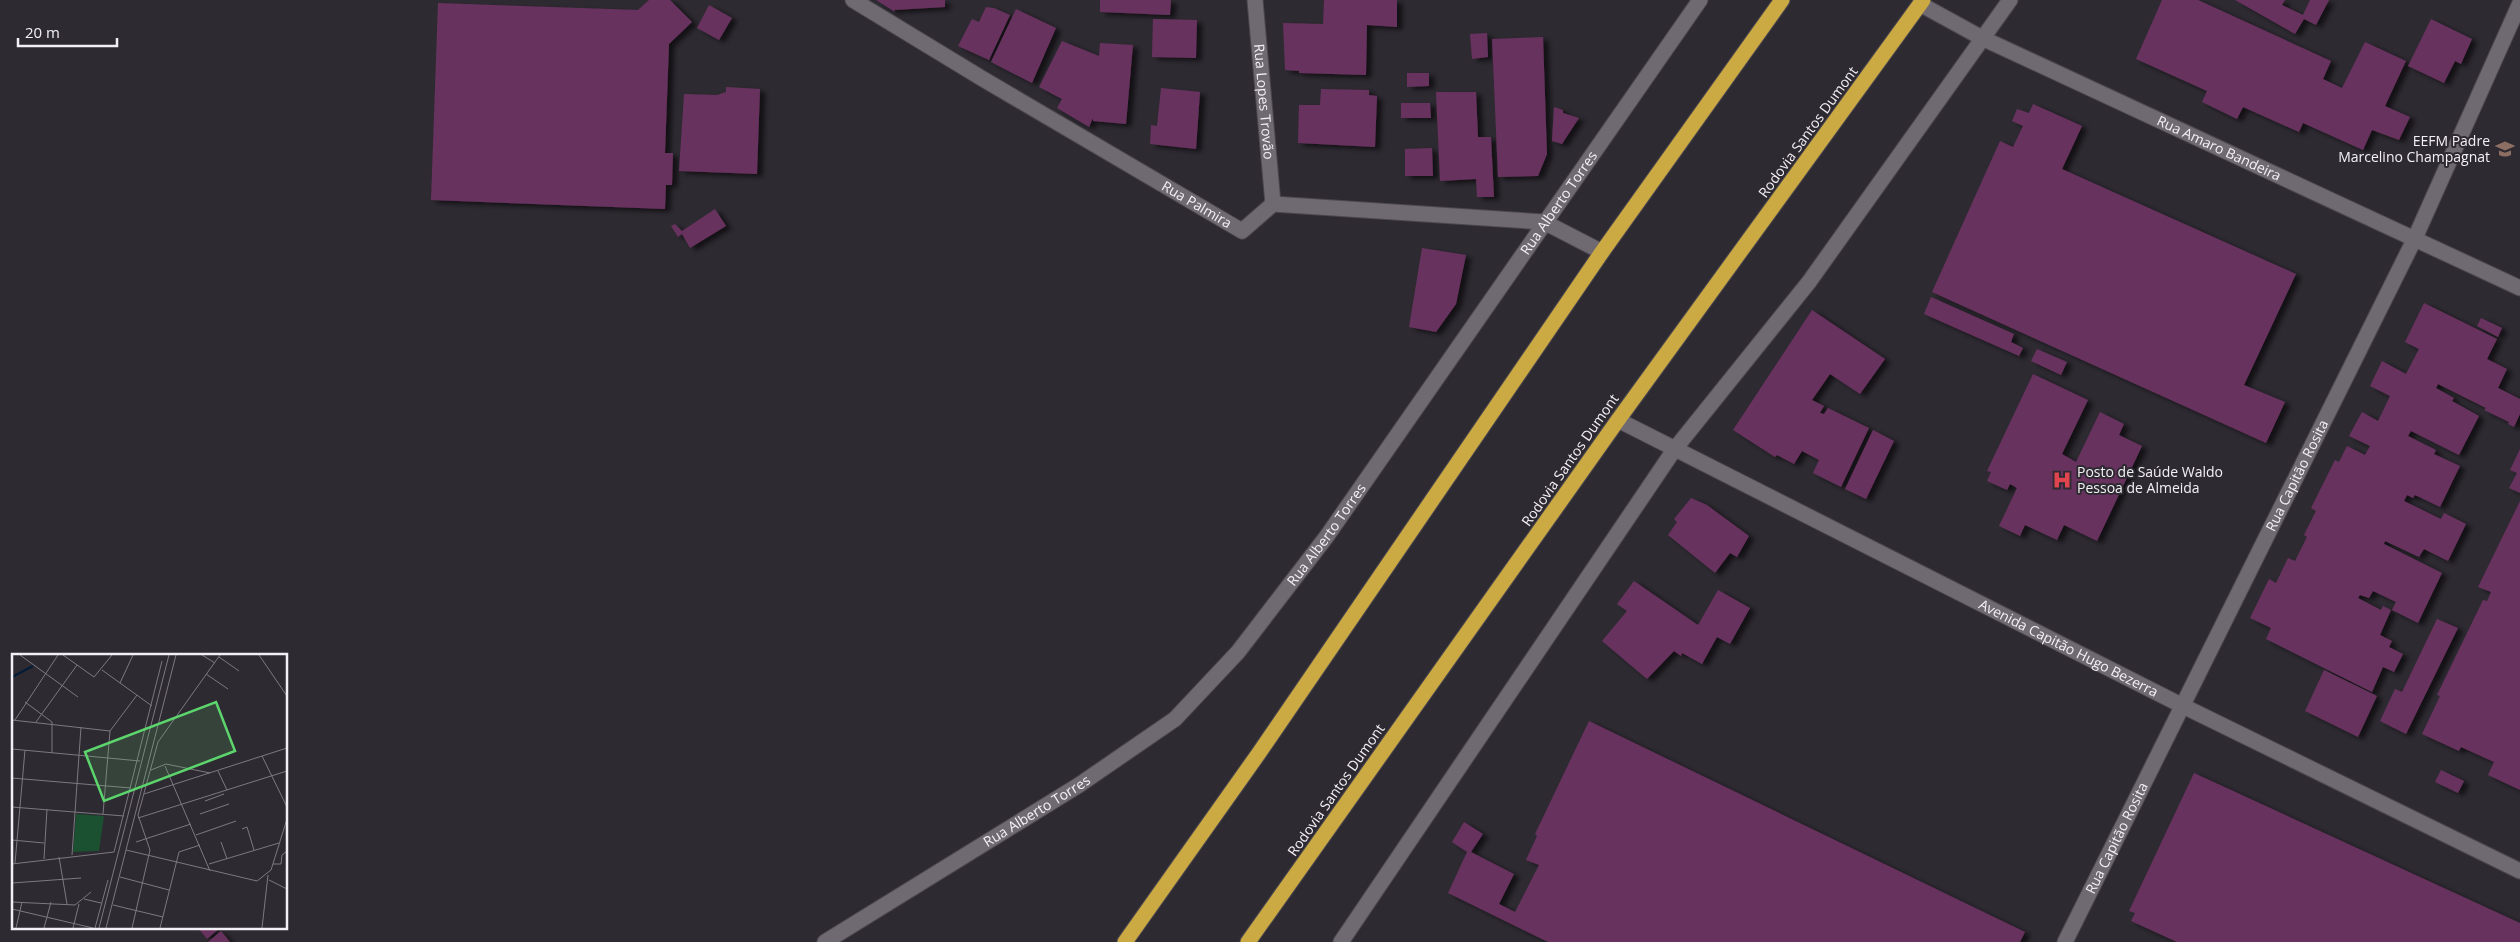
<svg xmlns="http://www.w3.org/2000/svg" width="2520" height="942" viewBox="0 0 2520 942" font-family="'Open Sans',sans-serif">
  <style>
    .building { fill: #68325f; filter: url(#shadow) }
    .lines { fill: none; stroke-linecap: round; stroke-linejoin: round }
    .street-casing { stroke: #4c484e; stroke-width: 17 }
    .highway-casing { stroke: #4c484e; stroke-width: 17 }
    .street { stroke: #6f6a72; stroke-width: 15 }
    .highway { stroke: #cba943; stroke-width: 15 }
    .labels { text-anchor: middle; stroke-width: 4; stroke-linejoin: round; paint-order: stroke }
    .street-label { font-size: 14px; fill: #f3f0f5; stroke: #2e2a32 }
    .poi-label { font-size: 14px; fill: #f3f0f5; stroke: #2e2a32; text-anchor: end }
    .inset-river { fill: none; stroke: #041b36; stroke-width: 2.5 }
    .inset-road { fill: none; stroke: #7d7980; stroke-width: 1 }
    .view { fill: #5cd56d; fill-opacity: 0.15; stroke: #5cd56d; stroke-width: 2.5 }
    .inset-edge { fill: none; stroke: #f3f0f5; stroke-width: 2.5 }
  </style>
  <defs>
    <filter id="shadow"><feDropShadow dx="5.5" dy="3" stdDeviation="2.5" flood-color="#0009"/></filter>
  </defs>
  <rect width="100%" height="100%" fill="#2e2a32"/>
  <g class="building">
    <path d="M649,0H670L692,22L669,44L665,153H673L672,185H666L665,209L431,200L438,3L638,10Z"/>
    <path d="M876,0H945V7L894,10L895,12Z"/>
    <path d="M1100,0H1171L1170,15L1100,12Z"/>
    <path d="M1324,0H1397V27L1367,25L1366,75L1299,73V71L1285,70L1283,23L1323,24Z"/>
    <path d="M2162,0H2198L2331,61L2323,79L2342,88L2365,42L2406,61L2385,106L2410,117L2399,140L2372,130L2363,150L2303,123L2299,132L2243,107L2237,119L2202,102L2207,91L2136,59Z"/>
    <path d="M2235,0H2285L2282,5L2303,15L2310,0H2329L2316,25L2304,19L2295,34Z"/>
    <path d="M709,5L732,18L719,40L697,28Z"/>
    <path d="M986,7L994,8L1010,15L989,60L958,46L972,19L979,22Z"/>
    <path d="M1016,9L1056,28L1032,83L991,62Z"/>
    <path d="M1153,19L1197,20L1196,58L1152,57Z"/>
    <path d="M2431,19L2472,39L2461,64L2455,61L2444,83L2408,66Z"/>
    <path d="M1487,33L1488,57L1472,59L1470,34Z"/>
    <path d="M1543,37L1547,154L1538,176L1498,177L1492,39Z"/>
    <path d="M1062,41L1099,56L1100,43L1133,45L1126,124L1093,121V118L1089,127L1057,108L1062,99L1039,87Z"/>
    <path d="M1407,73H1429V86L1407,87Z"/>
    <path d="M726,87L760,89L757,174L679,171L684,94L717,95L726,92Z"/>
    <path d="M1161,88L1200,92L1196,149L1150,144L1151,125L1157,126Z"/>
    <path d="M1321,89L1369,90V95L1377,96L1375,147L1298,143L1299,105H1320Z"/>
    <path d="M1436,92H1476L1478,137H1491L1494,197H1477L1476,179L1440,181Z"/>
    <path d="M1401,103H1430L1431,118H1401Z"/>
    <path d="M2033,104L2082,126L2062,169L2296,274L2244,385L2285,402L2266,443L1932,292L2000,141L2013,147L2023,126L2012,121L2017,109L2029,113Z"/>
    <path d="M1554,107L1563,110V113L1579,118L1562,144L1552,141Z"/>
    <path d="M1432,148L1433,176H1405V149Z"/>
    <path d="M715,209L726,226L690,248L682,234L678,237L671,226L675,224L682,231Z"/>
    <path d="M1422,248L1466,255L1456,304L1436,332L1409,327Z"/>
    <path d="M1931,297L2014,334L2011,342L2023,348L2019,356L1924,314Z"/>
    <path d="M2424,303L2497,339L2487,359L2507,369L2498,388L2520,399V414L2514,427L2508,424L2509,422L2484,410L2486,408L2438,384L2436,388L2454,398L2452,401L2479,416L2459,455L2411,431L2408,436L2436,450L2434,454L2460,466L2440,507L2415,495L2413,498L2407,495L2404,501L2441,519L2444,513L2466,524L2448,561L2424,549L2419,557L2385,541L2384,544L2442,573L2418,623L2392,610L2396,602L2373,591L2369,598L2360,595L2358,598L2381,610L2383,606L2391,610L2380,635L2392,641L2389,647L2403,654L2394,672L2383,667L2372,692L2266,639L2271,628L2250,618L2269,579L2276,583L2288,558L2295,561L2307,537L2304,535L2316,511L2311,508L2335,460L2339,462L2347,446L2365,455L2370,446L2349,436L2362,412L2378,421L2390,396L2370,386L2382,361L2406,374L2419,349L2405,342Z"/>
    <path d="M1812,310L1885,359L1860,394L1830,374L1812,400L1824,406L1820,413L1824,414L1828,408L1869,428L1841,487L1813,473L1819,460L1802,451L1794,464L1777,455L1775,457L1733,430Z"/>
    <path d="M2481,318L2502,328L2498,337L2477,326Z"/>
    <path d="M2037,349L2067,362L2061,375L2031,361Z"/>
    <path d="M2033,374L2088,400L2062,454L2076,462L2100,412L2124,424L2119,435L2142,446L2097,541L2064,525L2057,540L2025,525L2020,536L1999,526L2017,488L2010,484L2007,490L1987,481L1991,472L1987,471Z"/>
    <path d="M1873,430L1894,441L1866,499L1845,489Z"/>
    <path d="M2520,449V493L2509,488L2517,473L2510,470Z"/>
    <path d="M1691,498L1707,505L1749,536L1737,557L1730,553L1715,573L1668,535L1677,522L1674,519Z"/>
    <path d="M2520,501V790L2488,775L2494,762L2461,747L2459,751L2422,734L2440,696L2437,695L2483,600L2487,601L2491,592L2478,587Z"/>
    <path d="M1634,581L1698,625L1718,590L1750,608L1730,644L1717,637L1702,664L1682,653L1681,656L1674,651L1647,679L1602,641L1627,611L1617,604Z"/>
    <path d="M2437,619L2458,628L2406,734L2380,721L2395,689L2402,692Z"/>
    <path d="M2324,670L2377,696L2358,737L2305,711Z"/>
    <path d="M1589,721L2025,932L2020,942H1548L1448,893L1467,852L1452,842L1464,822L1483,834L1471,852L1514,874L1499,904L1515,912L1539,865L1526,860L1537,836L1535,834Z"/>
    <path d="M2441,770L2464,781L2458,793L2435,782Z"/>
    <path d="M2194,773L2520,923V942H2177L2131,921L2135,913L2129,911Z"/>
    <path d="M198,928H220L207,939Z"/>
    <path d="M221,931L230,942H208Z"/>
  </g>
  <g class="lines">
    <g class="street-casing">
      <g id="street">
        <path id="s1" d="M853,0L983,79L1242,231L1273,204L1544,222L1602,252"/>
        <path id="s2" d="M1255,0L1273,204"/>
        <path id="s3" d="M1920,4L1982,38L2520,288"/>
        <path id="s4" d="M1618,420L2181,705L2520,871"/>
        <path id="s5" d="M825,942L1079,785L1175,719L1238,652L1327,536L1700,0"/>
        <path d="M1341,942L1674,450L1809,282L2010,0"/>
        <path id="s6" d="M2065,942L2415,238L2520,3"/>
      </g>
    </g>
    <g class="highway-casing">
      <g id="highway">
        <path d="M1125,942L1259,753L1602,252L1782,0"/>
        <path d="M1248,942L1618,420L1923,0"/>
      </g>
    </g>
    <use href="#street" class="street"/>
    <use href="#highway" class="highway"/>
  </g>
  <defs>
    <g id="school-bare" transform="scale(1.5)"><path d="M0-5L7-2L0 1L-7-2ZM-4 1L0 2.5L4 1V4Q0 6-4 4Z" fill="#8d6e63" stroke="#2e2a32" stroke-width="2.5" paint-order="stroke"/></g>
    <g id="hospital-bare" transform="scale(1.5)"><path d="M-5-5h3v3.5h4V-5h3V5h-3V1.5h-4V5h-3Z" fill="#e0444e" stroke="#2e2a32" stroke-width="2.5" paint-order="stroke"/></g>
  </defs>
  <g fill-rule="evenodd">
    <use href="#school-bare" x="2505" y="149"/>
    <use href="#hospital-bare" x="2062" y="480"/>
  </g>
  <g class="labels">
    <g class="street-label">
      <text dy="5" stroke="none"><textPath href="#s2" startOffset="102">Rua Lopes Trovão</textPath></text>
      <text transform="translate(1808 132) rotate(-54)" y="5">Rodovia Santos Dumont</text>
      <text dy="5" stroke="none"><textPath href="#s3" startOffset="332">Rua Amaro Bandeira</textPath></text>
      <text dy="5" stroke="none"><textPath href="#s5" startOffset="1059">Rua Alberto Torres</textPath></text>
      <text dy="5" stroke="none"><textPath href="#s1" startOffset="400">Rua Palmira</textPath></text>
      <text transform="translate(1570 460) rotate(-55)" y="5">Rodovia Santos Dumont</text>
      <text dy="5" stroke="none"><textPath href="#s6" startOffset="521">Rua Capitão Rosita</textPath></text>
      <text dy="5" stroke="none"><textPath href="#s5" startOffset="654">Rua Alberto Torres</textPath></text>
      <text dy="5" stroke="none"><textPath href="#s4" startOffset="505">Avenida Capitão Hugo Bezerra</textPath></text>
      <text transform="translate(1336 790) rotate(-55)" y="5">Rodovia Santos Dumont</text>
      <text dy="5" stroke="none"><textPath href="#s5" startOffset="249">Rua Alberto Torres</textPath></text>
      <text dy="5" stroke="none"><textPath href="#s6" startOffset="116">Rua Capitão Rosita</textPath></text>
    </g>
    <g class="poi-label">
      <text x="2490" y="146">EEFM Padre<tspan x="2490" dy="16">Marcelino Champagnat</tspan></text>
      <text x="2077" y="477" text-anchor="start">Posto de Saúde Waldo<tspan x="2077" dy="16">Pessoa de Almeida</tspan></text>
    </g>
  </g>
  <g transform="translate(12 654)">
    <rect width="275" height="275" fill="#2e2a32"/>
    <path d="M64,160L92,162L87,197L61,198Z" fill="#1b5030"/>
    <path class="inset-river" d="M0,23L21,12"/>
    <path class="inset-road" d="M8,1L66,43M51,1L82,23L100,1M190,1L203,9M247,1L275,42M207,3L227,17M90,16L140,52M194,20L216,35M108,29L121,1M13,48L40,68V99M0,66L98,77M3,66L46,1M24,68L65,11M0,95L128,107M250,102L275,153M153,112L198,217M139,116L154,110L198,119M206,117L215,136M0,124L119,134M132,140L275,94M193,147L212,140M0,153L112,162M91,160L98,77L125,41M188,160L217,150M126,164L275,117M230,175L235,173L242,196M184,181L224,167M0,186L32,189M124,188L179,170M209,188L215,205M114,196L245,227L259,216L275,165M60,201L69,73M47,203L55,250M32,205L35,155M3,209L13,96M0,210L102,198L150,7M197,210L267,189M261,210H269L270,201L275,197M108,223L157,236M257,226L275,235M0,229L69,224M72,245L89,249M0,248L63,251L79,238M101,251L151,263M0,255L81,274M4,274L10,248M32,274L39,248M61,274L67,250M83,274L96,226M87,274L157,1M94,274L164,1M120,274L138,196L126,161L146,88L208,1M148,274L167,198L188,191M250,274L256,221"/>
    <path class="view" d="M204,48L223,97L92,147L73,98Z"/>
    <rect width="275" height="275" class="inset-edge"/>
  </g>
  <path d="M18 38v8h99v-8" fill="none" stroke="#f3f0f5" stroke-width="2.5"/>
  <text x="25" y="38" font-size="15" fill="#f3f0f5" stroke="#2e2a32" stroke-width="4" paint-order="stroke">20 m</text>
</svg>
